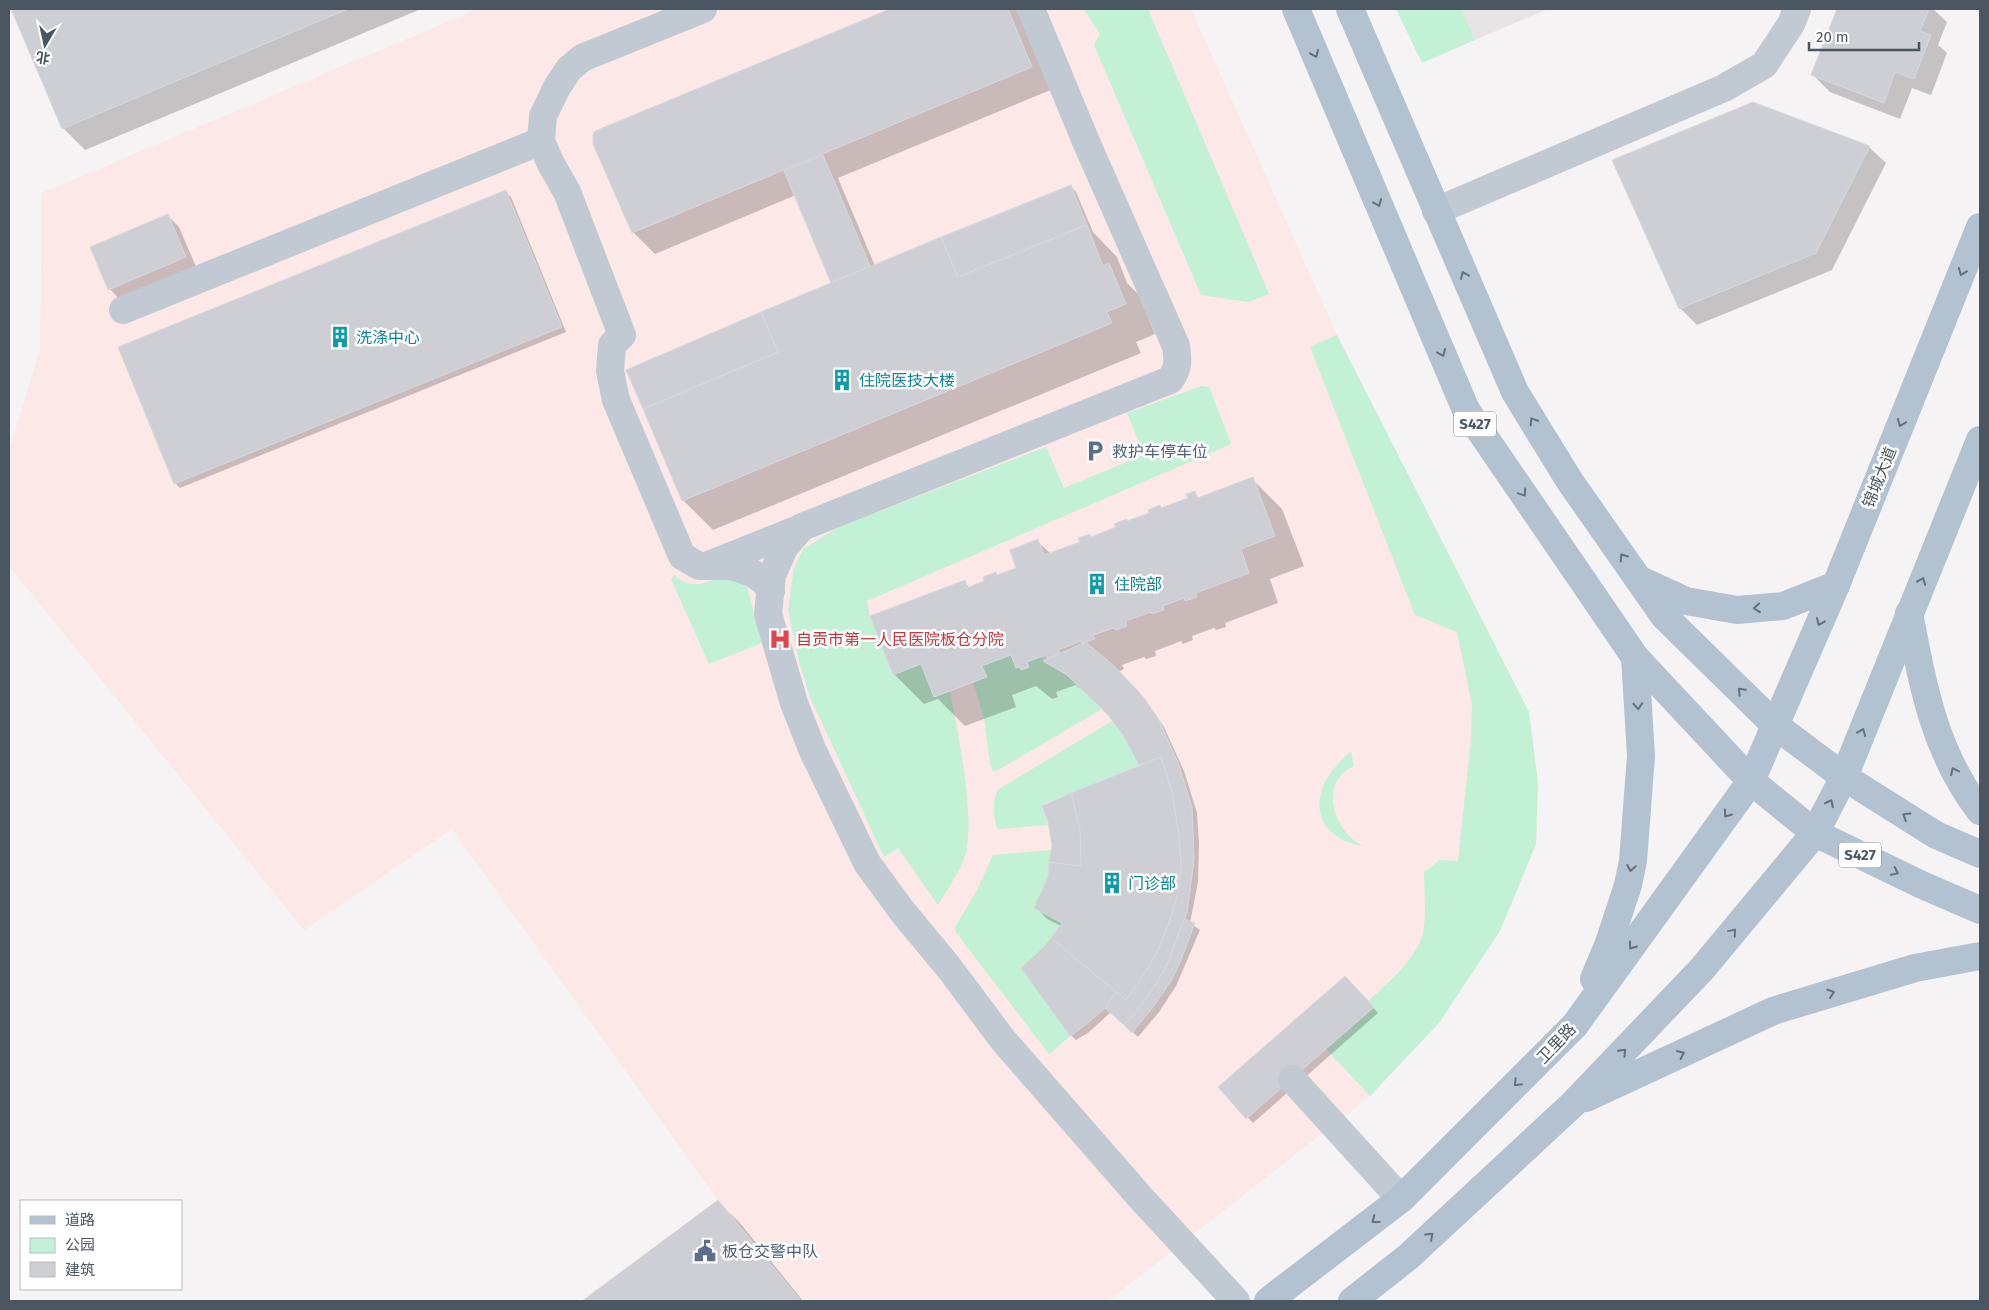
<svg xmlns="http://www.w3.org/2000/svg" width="1989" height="1310" viewBox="0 0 1989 1310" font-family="'Fira Sans','Noto Sans SC',sans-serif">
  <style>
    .education { fill: #e6e4e5 }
    .medical { fill: #fce8e6 }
    .green { fill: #c3f1d5 }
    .shadow { fill: #0003 }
    .building { fill: #cdcfd5; stroke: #d7d9de }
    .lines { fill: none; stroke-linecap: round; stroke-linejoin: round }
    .minor { stroke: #c1cad2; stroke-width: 28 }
    .major { stroke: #b3c2d1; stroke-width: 28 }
    .oneway { stroke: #64717d }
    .labels { text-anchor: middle; stroke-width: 5; stroke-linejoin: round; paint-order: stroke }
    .shield { fill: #fff; stroke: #808990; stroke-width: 1 }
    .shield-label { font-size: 15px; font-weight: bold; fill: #4a5661 }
    .culture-label { font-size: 16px; fill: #0d838f; stroke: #fff; text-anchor: start }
    .service-label { font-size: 16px; fill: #4e5e75; stroke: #fff; text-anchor: start }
    .street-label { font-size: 16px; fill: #4a5661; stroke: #fff }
    .health-label { font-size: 16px; fill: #be3a42; stroke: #fff; text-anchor: start }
  </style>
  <rect width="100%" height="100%" fill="#f5f3f3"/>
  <path class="education" d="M1461,9H1548L1475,40Z"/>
  <path class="medical" d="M478,9H1191L1337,335L1529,712L1538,783L1536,844L1500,931L1439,1023L1370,1096L1108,1301H801L718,1200L452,829L304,930L9,566V451L40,350L42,193Z"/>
  <g class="green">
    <path d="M1084,9H1148L1269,294L1248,302L1201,295L1094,45L1100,34Z"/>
    <path d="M1396,9H1461L1475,40L1422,63Z"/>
    <path d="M1337,335L1529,712L1538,783L1536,844L1500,931L1439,1023L1370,1096L1326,1049L1373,1008L1368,1001C1388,983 1412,963 1422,937C1427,922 1424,889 1424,872L1440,860L1458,861L1471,739L1472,705L1457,632L1415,615L1310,347Z"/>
    <path d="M1201,386L1209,387L1231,443L1229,445L867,601L870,616L893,675L921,664L934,697L950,691C958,735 973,803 967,847C964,866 948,889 938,905L898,848L884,857L810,697L799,662L788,609L794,568L803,549L839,527L1046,447L1064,488L1144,455L1127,413Z"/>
    <path d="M674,575C684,584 696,587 710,581C713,580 717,577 721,577C730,577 740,583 747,587L762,643L709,664L671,579Z"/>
    <path d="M1011,655L1016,667H1020L1021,670L1029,667L1027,662L1040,657L1067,675L1102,709L998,770L993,771L990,764L984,718L973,682L987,677L982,666Z"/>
    <path d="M1112,721L1123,735L1139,765L1042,805L1048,825L998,829C993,820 992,796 999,789Z"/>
    <path d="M1351,751L1354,766C1317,782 1334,832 1363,846C1332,841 1312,821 1322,789C1326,775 1341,761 1351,751Z"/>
    <path d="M1051,850L1062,923L1045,946L1021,968L1070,1036L1049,1054L955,931V927L976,892L993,855Z"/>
  </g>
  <g class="shadow">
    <path d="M12,9H421L85,150L63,128Z"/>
    <path d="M893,9H1020L1053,89L838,178L875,266L1071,186L1076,192L1093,232L1117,257L1127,283L1139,295L1155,334L1136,342L1141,353L713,530L683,500L833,284L796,195L655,254L633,232L596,132Z"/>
    <path d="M1839,9H1933L1947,22L1938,45L1947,53L1931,95L1912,88L1900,119L1830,92L1813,75Z"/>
    <path d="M1869,147L1886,163L1832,270L1697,325L1681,309L1614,161Z"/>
    <path d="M505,192L511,197L566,332L180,488L175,483Z"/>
    <path d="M168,216L179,227L197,269L121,301L110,289Z"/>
    <path d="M1252,479L1282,509L1304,566L1270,579L1278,603L1225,623L1226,627L1216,630L1214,628L1192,636L1193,640L1183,644L1181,641L1155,651L1156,656L1146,659L1144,657L1122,665L1124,669L1118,672L1145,699L1164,727L1184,771L1197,813L1199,844L1198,882L1190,923L1200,930L1176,986L1159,1012L1138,1037L1111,1012L1088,1033L1076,1040L1071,1035L1046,947L1061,926L1047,919L1036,907L1142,766L1124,734L1110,715L1080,687L1079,688L1076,685L1056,692L1058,697L1052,699L1036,686L1012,695L1016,707L965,726L938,699L924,704L894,674L964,582L970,588L1018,568L1037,541L1051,554L1117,528L1126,520L1128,522L1190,499L1194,493L1200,499Z"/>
    <path d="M1350,982L1378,1013L1253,1123L1220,1087Z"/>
    <path d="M718,1202L740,1223L803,1301H584Z"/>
  </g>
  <g class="building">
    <path d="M11,9H348L62,129Z"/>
    <path d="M890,9H1008L1032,67L632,233L593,144V134L595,131Z"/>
    <path d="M1837,9H1929L1920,31L1931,35L1914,79L1895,72L1884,103L1811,75Z"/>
    <path d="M1753,102L1870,146L1816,253L1679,309L1612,160Z"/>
    <path d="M823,155L870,266L831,283L784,171Z"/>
    <path d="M1071,185L1087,225L958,277L941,237Z"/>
    <path d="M506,190L562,327L174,484L118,347Z"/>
    <path d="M168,214L186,257L108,290L90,247Z"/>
    <path d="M1087,225L1103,266L1109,263L1126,304L1107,312L1112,323L682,501L643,409L778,352L761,312L941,237L958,277Z"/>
    <path d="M761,312L778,352L643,409L626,370Z"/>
    <path d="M1253,477L1275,536L1241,549L1249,573L1196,593L1197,597L1185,601L1184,598L1163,606L1164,610L1152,614L1151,612L1126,621L1127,626L1116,630L1114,628L1093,635L1095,639L1082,644L1081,641L1058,650L1060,654L1048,659L1046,655L1027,662L1029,667L1021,670L1020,667L1016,668L1011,655L982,666L987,677L934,697L921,664L893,675L870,616L965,580L967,588L984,581L983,577L996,572L997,575L1016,568L1010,550L1038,539L1044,555L1080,542L1078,538L1090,534L1091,537L1116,527L1114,524L1127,519V521L1149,513L1148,510L1160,505L1161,508L1188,498L1186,494L1195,491L1197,498Z"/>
    <path d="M1086,642L1115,667L1139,692L1159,720L1179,765L1192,807L1194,859L1187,913L1167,965L1145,1001L1134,1015L1124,1025L1105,1008L1116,992L1126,1000L1148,968L1159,948L1169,923L1178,893L1181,866L1179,837L1172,792L1161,757L1139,765L1123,735L1108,715L1067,675L1043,661Z"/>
    <path d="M1161,757L1172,792L1179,837L1181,866L1178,893L1169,923L1159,948L1148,968L1126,1000L1051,938L1062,923L1034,908L1048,877L1049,862L1081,866L1080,831L1071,793Z"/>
    <path d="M1071,793L1080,831L1081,866L1049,862L1052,845L1048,822L1042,806Z"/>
    <path d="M1184,919L1195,923L1179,965L1171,981L1153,1007L1132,1033L1124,1025L1134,1015L1158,981L1167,965Z"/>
    <path d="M1051,938L1116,992L1105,1008L1083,1027L1070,1036L1021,968L1045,946Z"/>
    <path d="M1345,976L1374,1007L1246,1119L1218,1087Z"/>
    <path d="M718,1200L801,1301H582Z"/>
  </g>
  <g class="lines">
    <g class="minor">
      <path d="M703,9L582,58L569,69L557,87L543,116L541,141L550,162L567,192L622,335L612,345L610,371L616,400L682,556L699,566H731L752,573L764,581L771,591"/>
      <path d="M1031,9L1087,144L1176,346C1178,360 1179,368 1170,380L802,527L784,548L772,575L768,614L794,703L812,749L867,863L902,911L950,969L1003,1040L1140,1197L1236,1301"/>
      <path d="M1436,211L1724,88L1764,65L1791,24L1797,9"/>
      <path d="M123,310L541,141"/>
      <path d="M711,564L801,528"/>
      <path d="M1292,1079L1401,1199"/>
    </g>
    <g class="major">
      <path d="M1296,9L1466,410L1635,657L1751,781L1815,833L1922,885L1980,910"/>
      <path d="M1350,9L1515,392L1569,480L1664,616L1776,726L1844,777L1936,835L1980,854"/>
      <path d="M1640,580L1686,601L1737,610L1783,606L1836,585"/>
      <path d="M1909,613C1923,686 1934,751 1980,811"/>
      <path d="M1594,979L1609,943L1628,885L1633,861L1641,756L1635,657"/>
      <path d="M1586,1098L1773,1011L1915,968L1980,956"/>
      <path d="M1268,1301L1401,1199L1575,1025L1751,781L1836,585L1980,227"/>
      <path d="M1352,1301L1408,1257L1573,1104L1702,969L1815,833L1844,777L1980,440"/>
    </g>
  </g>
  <defs><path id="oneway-chevron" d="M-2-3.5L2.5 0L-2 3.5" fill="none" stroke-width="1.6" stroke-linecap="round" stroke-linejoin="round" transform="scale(1.25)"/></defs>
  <g class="oneway">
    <use href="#oneway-chevron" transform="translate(1315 54) rotate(67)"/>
    <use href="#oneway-chevron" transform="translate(1378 203) rotate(67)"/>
    <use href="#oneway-chevron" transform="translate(1962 272) rotate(112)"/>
    <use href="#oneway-chevron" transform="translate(1464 275) rotate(-113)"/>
    <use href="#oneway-chevron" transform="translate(1442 353) rotate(67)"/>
    <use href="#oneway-chevron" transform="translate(1533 421) rotate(-122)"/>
    <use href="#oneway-chevron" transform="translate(1901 423) rotate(112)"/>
    <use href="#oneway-chevron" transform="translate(1523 493) rotate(56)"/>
    <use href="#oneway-chevron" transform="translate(1623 557) rotate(-125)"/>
    <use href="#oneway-chevron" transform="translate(1922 581) rotate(-68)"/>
    <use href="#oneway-chevron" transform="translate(1757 608) rotate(175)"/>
    <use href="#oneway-chevron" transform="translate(1820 622) rotate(113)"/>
    <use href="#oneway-chevron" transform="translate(1741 691) rotate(-135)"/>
    <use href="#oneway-chevron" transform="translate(1638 706) rotate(86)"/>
    <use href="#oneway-chevron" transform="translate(1862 732) rotate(-68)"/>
    <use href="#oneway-chevron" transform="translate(1954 771) rotate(-116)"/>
    <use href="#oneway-chevron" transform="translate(1830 803) rotate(-63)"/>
    <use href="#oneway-chevron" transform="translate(1727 814) rotate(126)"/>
    <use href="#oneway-chevron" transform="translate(1906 816) rotate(-148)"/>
    <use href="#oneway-chevron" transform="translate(1631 868) rotate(100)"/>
    <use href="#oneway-chevron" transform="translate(1895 872) rotate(26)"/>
    <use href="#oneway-chevron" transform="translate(1733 932) rotate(-50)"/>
    <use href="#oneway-chevron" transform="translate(1632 946) rotate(126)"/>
    <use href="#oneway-chevron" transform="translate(1831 993) rotate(-18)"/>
    <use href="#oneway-chevron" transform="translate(1623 1052) rotate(-46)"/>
    <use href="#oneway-chevron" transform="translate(1681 1054) rotate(-25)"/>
    <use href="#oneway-chevron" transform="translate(1517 1083) rotate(135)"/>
    <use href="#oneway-chevron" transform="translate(1375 1220) rotate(143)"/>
    <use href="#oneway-chevron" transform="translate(1430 1236) rotate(-43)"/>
  </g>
  <defs>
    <g id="building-bare" transform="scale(1.725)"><path d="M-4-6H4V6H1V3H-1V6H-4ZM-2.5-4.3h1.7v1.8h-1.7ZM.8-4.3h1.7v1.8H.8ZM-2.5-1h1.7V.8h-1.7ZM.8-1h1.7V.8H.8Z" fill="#0f9aa8" stroke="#fff" stroke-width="2.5" paint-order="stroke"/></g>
    <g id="parking-bare" transform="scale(1.725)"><path d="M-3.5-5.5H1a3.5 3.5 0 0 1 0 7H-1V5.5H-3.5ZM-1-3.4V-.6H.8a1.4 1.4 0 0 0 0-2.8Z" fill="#5c6f8a" stroke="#fff" stroke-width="2.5" paint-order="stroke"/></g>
    <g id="hospital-bare" transform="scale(1.725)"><path d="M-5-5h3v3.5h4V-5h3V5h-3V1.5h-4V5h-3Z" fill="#e0444e" stroke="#fff" stroke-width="2.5" paint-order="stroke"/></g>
    <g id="civic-bare" transform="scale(1.725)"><path d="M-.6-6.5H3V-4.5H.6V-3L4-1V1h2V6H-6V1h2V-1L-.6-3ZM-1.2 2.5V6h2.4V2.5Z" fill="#5c6f8a" stroke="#fff" stroke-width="2.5" paint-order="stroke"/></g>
  </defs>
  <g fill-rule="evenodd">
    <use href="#building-bare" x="340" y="337"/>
    <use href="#building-bare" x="842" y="380"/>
    <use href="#parking-bare" x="1095" y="451"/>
    <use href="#building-bare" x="1097" y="584"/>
    <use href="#hospital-bare" x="780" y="639"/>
    <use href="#building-bare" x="1112" y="883"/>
    <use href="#civic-bare" x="705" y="1251"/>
  </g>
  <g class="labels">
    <g class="shield">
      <rect x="1454" y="411.5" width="42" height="25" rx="4"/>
      <rect x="1839" y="842.5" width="42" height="25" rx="4"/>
    </g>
    <g class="shield-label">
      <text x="1475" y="429">S427</text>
      <text x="1860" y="860">S427</text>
    </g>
    <g class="culture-label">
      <text x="356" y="343">洗涤中心</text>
      <text x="859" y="386">住院医技大楼</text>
      <text x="1114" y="590">住院部</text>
      <text x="1128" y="889">门诊部</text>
    </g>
    <g class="service-label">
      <text x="1112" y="457">救护车停车位</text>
      <text x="722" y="1257">板仓交警中队</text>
    </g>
    <g class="street-label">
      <text transform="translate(1879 477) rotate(-68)" y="6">锦城大道</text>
      <text transform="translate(1556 1043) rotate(-46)" y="6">卫里路</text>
    </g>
    <g class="health-label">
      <text x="796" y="645">自贡市第一人民医院板仓分院</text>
    </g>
  </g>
  <rect width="1989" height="1310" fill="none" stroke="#4a5661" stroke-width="20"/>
  <rect x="20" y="1200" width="162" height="90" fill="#ffffff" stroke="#b7bbc0"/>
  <rect x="30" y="1216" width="25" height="8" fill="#b3c2d1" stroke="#b7bbc0"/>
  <text x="65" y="1225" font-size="15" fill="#4a5661">道路</text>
  <rect x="30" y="1238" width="25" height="15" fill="#c3f1d5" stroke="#b7bbc0"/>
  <text x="65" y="1250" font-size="15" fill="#4a5661">公园</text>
  <rect x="30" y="1262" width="25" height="15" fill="#cdcfd5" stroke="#b7bbc0"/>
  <text x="65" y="1275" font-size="15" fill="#4a5661">建筑</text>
  <g transform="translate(45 45) rotate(189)" stroke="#ffffff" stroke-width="4" paint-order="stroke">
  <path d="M0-4L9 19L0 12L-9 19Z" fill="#4a5661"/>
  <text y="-8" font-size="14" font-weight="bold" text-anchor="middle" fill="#4a5661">北</text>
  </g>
  <path d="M1809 42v8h110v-8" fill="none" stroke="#4a5661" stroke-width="2.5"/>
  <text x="1816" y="42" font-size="15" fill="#4a5661" stroke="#ffffff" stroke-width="4" paint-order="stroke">20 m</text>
</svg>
